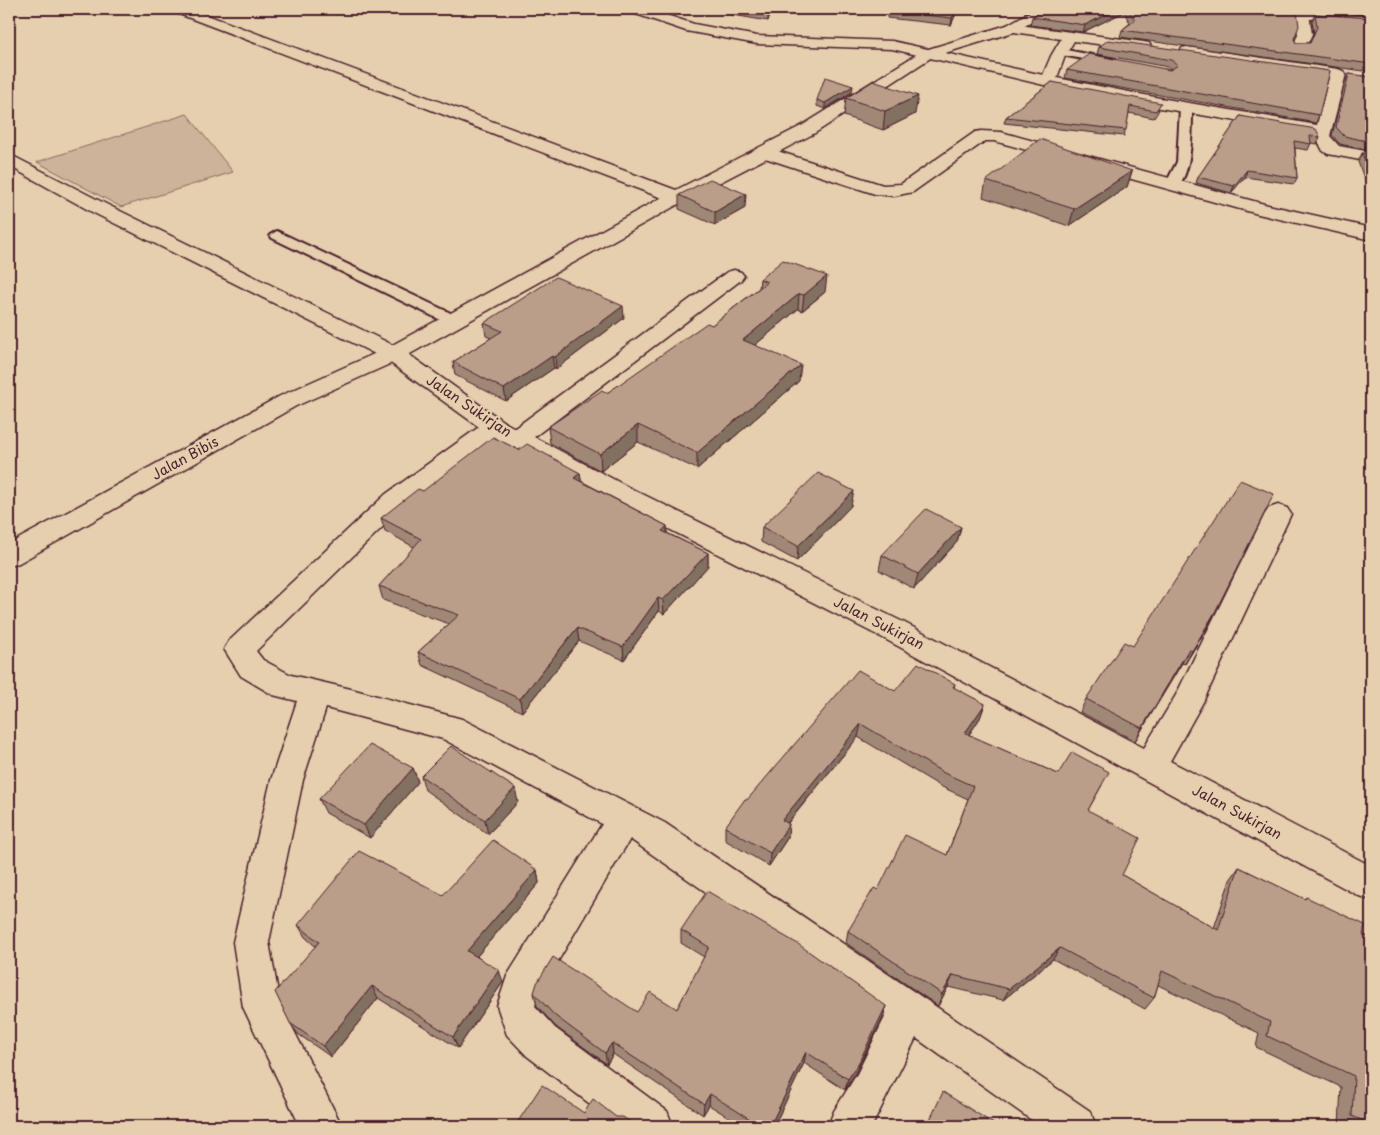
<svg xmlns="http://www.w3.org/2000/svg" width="1380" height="1135" viewBox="0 0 1380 1135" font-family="'Playpen Sans',sans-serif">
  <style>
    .green { fill: #ccb399; stroke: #8b6962 }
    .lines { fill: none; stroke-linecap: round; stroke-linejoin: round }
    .service-casing { stroke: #4a1f2b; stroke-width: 4 }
    .minor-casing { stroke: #4a1f2b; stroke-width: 3 }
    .secondary-casing { stroke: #4a1f2b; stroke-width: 3 }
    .service { fill: #e5cfae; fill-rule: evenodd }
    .minor { fill: #e5cfae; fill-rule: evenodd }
    .secondary { fill: #e5cfae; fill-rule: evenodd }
    .wall { fill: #a08877; stroke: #4a1f2b }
    .shaded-wall { fill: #826f61; stroke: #4a1f2b }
    .building { fill: #ba9e8a; stroke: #4a1f2b }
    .labels { text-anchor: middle; stroke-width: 4.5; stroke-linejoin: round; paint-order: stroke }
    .street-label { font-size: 14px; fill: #4a1f2b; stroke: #e5cfae }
  </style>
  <rect width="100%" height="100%" fill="#e5cfae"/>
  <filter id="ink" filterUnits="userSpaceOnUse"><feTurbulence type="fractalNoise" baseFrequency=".02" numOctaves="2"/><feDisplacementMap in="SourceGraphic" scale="10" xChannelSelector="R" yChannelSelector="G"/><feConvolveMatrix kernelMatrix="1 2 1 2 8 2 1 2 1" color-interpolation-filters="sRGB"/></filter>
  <g filter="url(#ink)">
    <path class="green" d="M187,114L233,172L121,207L37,162Z"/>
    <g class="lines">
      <g class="service-casing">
        <g id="service">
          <path d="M1061,49L1113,59L1118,62L1113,65L1057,54L1056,52Z"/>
          <path d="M1186,104L1192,108C1192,126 1193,184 1172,189L1165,185L1177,162L1180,108Z"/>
          <path d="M277,231L459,317L461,320L459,323H447L272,238L270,235Z"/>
        </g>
      </g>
      <g class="minor-casing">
        <g id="minor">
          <path d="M172,9H191L684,193L686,197L684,201L677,203L670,201L174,12Z"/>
          <path d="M628,9H648L694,24L757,36L892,41L1043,75L1051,56L1061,39L1007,31L1005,28L1007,25L1012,24L1144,42L1149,43L1151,46L1149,49L1144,50L1074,41L1065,56L1057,78L1160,98L1317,125L1329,77L1187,55L1182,54L1180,51L1182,48L1187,47L1338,69L1343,71L1346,74L1330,136L1339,146L1371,152V162L1328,154L1323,151L1314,134L1160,108L1048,86L892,49L757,44L686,31L630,12Z"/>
          <path d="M1302,10L1309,14L1312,34L1305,50H1295L1293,47L1298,34L1295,14Z"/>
          <path d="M981,131L1001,132L1268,205L1371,228V240L1258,214L994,141H985L913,192L894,196L875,194L759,156L756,152L759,148L765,147L883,185L901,184L975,132Z"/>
          <path d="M9,154L106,204L401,349L504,422L515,428L727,272L734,270L741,272L744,276L741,280L534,437L628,487L903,622L1144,748L1176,695L1265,514L1269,508L1278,505L1287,508L1291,514L1203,702L1170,761L1371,866V900L1359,896L883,638L610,499L496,438L404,506L256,651L263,660L291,675L351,689L462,719L665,823L1090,1111L1096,1126H1040L916,1038L872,1126H828L834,1111L857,1074L885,1017L630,839L538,995L535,1006L555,1028L667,1111L673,1126H619L527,1056L507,1035L497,1006L507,976L602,824L443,739L326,708L303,780L269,942L280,1003L342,1126H300L243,1007L233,942L271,780L297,701L273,695L241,676L224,649L229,641L386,494L479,427L385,359L92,212L9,166Z"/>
        </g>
      </g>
      <g class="secondary-casing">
        <g id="secondary">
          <path d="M1035,9H1051L1017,31L932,57L815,133L684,201L401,359L296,406L19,563L9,566V544L280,396L385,349L670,193L803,125L922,51L1007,25Z"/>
          <path d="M1230,9H1285L1371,16V24L1237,13Z"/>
        </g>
      </g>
      <use href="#service" class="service"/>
      <use href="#minor" class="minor"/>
      <use href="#secondary" class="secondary"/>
    </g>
    <g class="wall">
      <path d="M697,9H771L768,21Z"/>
      <path d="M890,9H958L951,25L887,18L888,11Z"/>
      <path d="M1045,9H1254L1294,39L1296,43H1310L1314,34L1312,21L1315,14L1371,18V72L1120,37L1122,30L1130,23L1124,12L1083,32L1030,25L1032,17Z"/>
      <path d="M1304,9H1371V15Z"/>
      <path d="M1099,47L1330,71L1319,115L1316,123L1065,78L1067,70L1171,69L1168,67L1097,54Z"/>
      <path d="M1349,74L1371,77V151L1340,144L1332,135L1345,82Z"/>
      <path d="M1052,82L1159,110L1154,118L1129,113L1124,136L1004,123L1006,117Z"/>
      <path d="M852,92L825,109L817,106V100Z"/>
      <path d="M846,98L915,114L883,130L844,116Z"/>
      <path d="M1240,116L1320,137L1317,144L1311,143L1308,150L1295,148L1297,178L1294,184L1245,177L1231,193L1196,183L1198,177Z"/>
      <path d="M1362,153L1371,154V197L1358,162Z"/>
      <path d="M1132,171L1127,187L1069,226L983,197L986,181Z"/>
      <path d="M679,195L745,208L715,225L679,209Z"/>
      <path d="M760,279L825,292L802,311L798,309L755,345L799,381L697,469L638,442L601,471L550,443L548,427L607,393L712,325L759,288Z"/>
      <path d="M624,318L556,369L554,368L506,401L455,375L453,362L491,338L486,336L484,323Z"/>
      <path d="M519,450L580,473L581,481L667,526V533L708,553V566L664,614L659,611L624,660L579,641L522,712L422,665L418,652L449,624L383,600L379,586L414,547L385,531L381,518L423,491Z"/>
      <path d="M851,506L797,561L761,542L762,527Z"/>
      <path d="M961,527L957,542L914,589L879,570L882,555Z"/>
      <path d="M1208,626L1185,664L1182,663L1135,741L1080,712L1086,699L1133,646Z"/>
      <path d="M955,684L954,688L985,704L980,718L969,735L1058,774L1102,785L1088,810L1122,875L1214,928L1230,880L1239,867L1304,899L1306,897L1363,935L1371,938V1126H1339L1341,1087L1256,1047L1259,1033L1158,985L1154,998L1145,1009L1053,959L1003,1000L948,987L938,1006L846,943L848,931L878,890L947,855L968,799L940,786L858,737L788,823V837L769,866L725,840V827L747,800L895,691Z"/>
      <path d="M413,768L418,782L370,838L326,813L319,799Z"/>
      <path d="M421,776L518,802L488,834L425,790Z"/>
      <path d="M537,870L539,883L477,956L503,982L458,1048L378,998L331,1057L298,1034L290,1023L315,946L305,937L298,925L443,895Z"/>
      <path d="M681,930L886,1006L883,1018L855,1073L845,1090L804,1063L774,1126H743L709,1105L703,1115L613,1054L607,1064L556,1027L537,1006L534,993L637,1012L677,1009L704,957L681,943Z"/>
    </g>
    <g class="shaded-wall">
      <path d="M770,9H771L768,21V15Z"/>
      <path d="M956,9H958L951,25L952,18Z"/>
      <path d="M1025,9H1032L1025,13Z"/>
      <path d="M1117,9H1124V12L1083,32L1085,25Z"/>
      <path d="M853,86L852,92L825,109V103Z"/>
      <path d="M918,96L915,114L883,130L885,111Z"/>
      <path d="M1247,170L1245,177L1231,193L1234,186Z"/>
      <path d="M1132,171L1127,187L1069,226L1074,209Z"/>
      <path d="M746,194L745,208L715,225V212Z"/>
      <path d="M827,276L825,292L802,311L804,295Z"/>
      <path d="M799,294L798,309L742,356L743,340Z"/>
      <path d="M623,306L624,318L556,369L555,357Z"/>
      <path d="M552,356L554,368L506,401L504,389Z"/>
      <path d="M801,365L799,381L697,469V453Z"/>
      <path d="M638,425V442L601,471L600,454Z"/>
      <path d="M580,473L582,486L574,478Z"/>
      <path d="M854,491L851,506L797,561L798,546Z"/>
      <path d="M667,526V540L662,531Z"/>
      <path d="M961,527L957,542L914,589L918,574Z"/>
      <path d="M708,553V566L664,614L663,600Z"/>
      <path d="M658,598L659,611L624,660L623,647Z"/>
      <path d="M1215,612L1208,626L1185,664L1192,651Z"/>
      <path d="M577,628L579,641L522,712L520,699Z"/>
      <path d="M1189,649L1182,663L1135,741L1142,728Z"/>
      <path d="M985,704L980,718L961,746L965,733Z"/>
      <path d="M861,724L858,737L780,832L782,820Z"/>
      <path d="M413,768L418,782L370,838L364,825Z"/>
      <path d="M515,788L518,802L488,834L485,820Z"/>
      <path d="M789,824L788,837L769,866L770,853Z"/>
      <path d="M537,870L539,883L471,963L467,951Z"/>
      <path d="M1060,948L1053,959L1003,1000L1009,989Z"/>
      <path d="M499,970L503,982L458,1048L453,1037Z"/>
      <path d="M953,975L948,987L938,1006L942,994Z"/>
      <path d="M372,986L378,998L331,1057L323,1046Z"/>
      <path d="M886,1006L883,1018L855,1073L845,1090L848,1079Z"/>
      <path d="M612,1043L613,1054L607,1064L605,1053Z"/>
      <path d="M806,1052L804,1063L774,1126H770Z"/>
      <path d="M710,1094L709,1105L703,1115L704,1104Z"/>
    </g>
    <g class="building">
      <path d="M730,9H770L768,15Z"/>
      <path d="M890,9H956L952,18L888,11Z"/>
      <path d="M1045,9H1117L1085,25L1032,17Z"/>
      <path d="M1128,9H1254L1297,12L1299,26L1294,39L1296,43H1310L1317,27L1315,14L1371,18V64L1122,30L1135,20Z"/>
      <path d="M1108,40L1330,71L1319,115L1067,70L1089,54L1170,70L1178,65L1171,60L1099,47Z"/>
      <path d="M1349,74L1371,77V142L1344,136L1336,127Z"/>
      <path d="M825,77L853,86L825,103L817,100Z"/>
      <path d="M873,81L918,96L885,111L846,98Z"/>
      <path d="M1052,82L1161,103L1156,111L1130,106L1126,130L1006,117Z"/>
      <path d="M1240,116L1316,129L1320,137L1310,136L1311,144L1294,141L1297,178L1247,170L1234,186L1198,177Z"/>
      <path d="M1040,139L1132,171L1074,209L986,181Z"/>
      <path d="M1362,153L1371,154V178Z"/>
      <path d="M710,179L746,194L715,212L679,195Z"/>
      <path d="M783,260L827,276L804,295L799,294L743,340L801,365L697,453L638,425L600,454L548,427L602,390L607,393L707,323L712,325L767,282L760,279Z"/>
      <path d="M556,277L623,306L555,357L552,356L504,389L453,362L502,331L484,323Z"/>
      <path d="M493,437L519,450L527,444L580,473L574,478L667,526L662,531L708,553L663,600L658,598L623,647L577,628L520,699L418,652L459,615L379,586L421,539L381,518L418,489L423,491Z"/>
      <path d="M818,473L854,491L798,546L762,527Z"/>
      <path d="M1240,480L1274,494L1215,612L1192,651L1189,649L1142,728L1086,699L1124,642L1133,646Z"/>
      <path d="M926,509L961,527L918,574L882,555Z"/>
      <path d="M918,663L955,684L953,687L985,704L965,733L1058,774L1072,752L1109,772L1088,810L1140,838L1122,875L1218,930L1239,867L1305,899L1306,897L1365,925L1363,935L1371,938V1124L1352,1116L1354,1076L1267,1036L1270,1022L1162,971L1154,998L1060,948L1009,989L953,975L942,994L848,931L874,888L878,890L905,835L947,855L973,786L944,773L861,724L782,820L789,824L770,853L725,827L745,799L747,800L858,670L895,691Z"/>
      <path d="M370,745L413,768L364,825L319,799Z"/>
      <path d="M451,746L515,788L485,820L421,776Z"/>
      <path d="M493,840L537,870L467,951L499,970L453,1037L372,986L323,1046L290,1023L275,992L319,942L298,925L359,851L443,895Z"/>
      <path d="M707,891L798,944L886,1006L859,1062L848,1079L806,1052L770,1126H761L710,1094L704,1104L612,1043L605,1053L554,1015L534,993L537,983L553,957L637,1012L650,992L677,1009L709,947L681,930Z"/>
      <path d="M542,1085L584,1113L593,1099L616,1117H623L636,1126H515Z"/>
      <path d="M943,1092L997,1126H927Z"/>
    </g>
  </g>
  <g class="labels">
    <g class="street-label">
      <text transform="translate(469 406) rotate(34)" y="5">Jalan Sukirjan</text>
      <text transform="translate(185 458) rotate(-29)" y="5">Jalan Bibis</text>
      <text transform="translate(879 623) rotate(27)" y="5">Jalan Sukirjan</text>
      <text transform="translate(1237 812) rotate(28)" y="5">Jalan Sukirjan</text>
    </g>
  </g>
  <rect width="1380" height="1135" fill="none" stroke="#e5cfae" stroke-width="30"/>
  <rect x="15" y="15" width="1350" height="1105" fill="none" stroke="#4a1f2b" stroke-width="2" filter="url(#ink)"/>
</svg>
